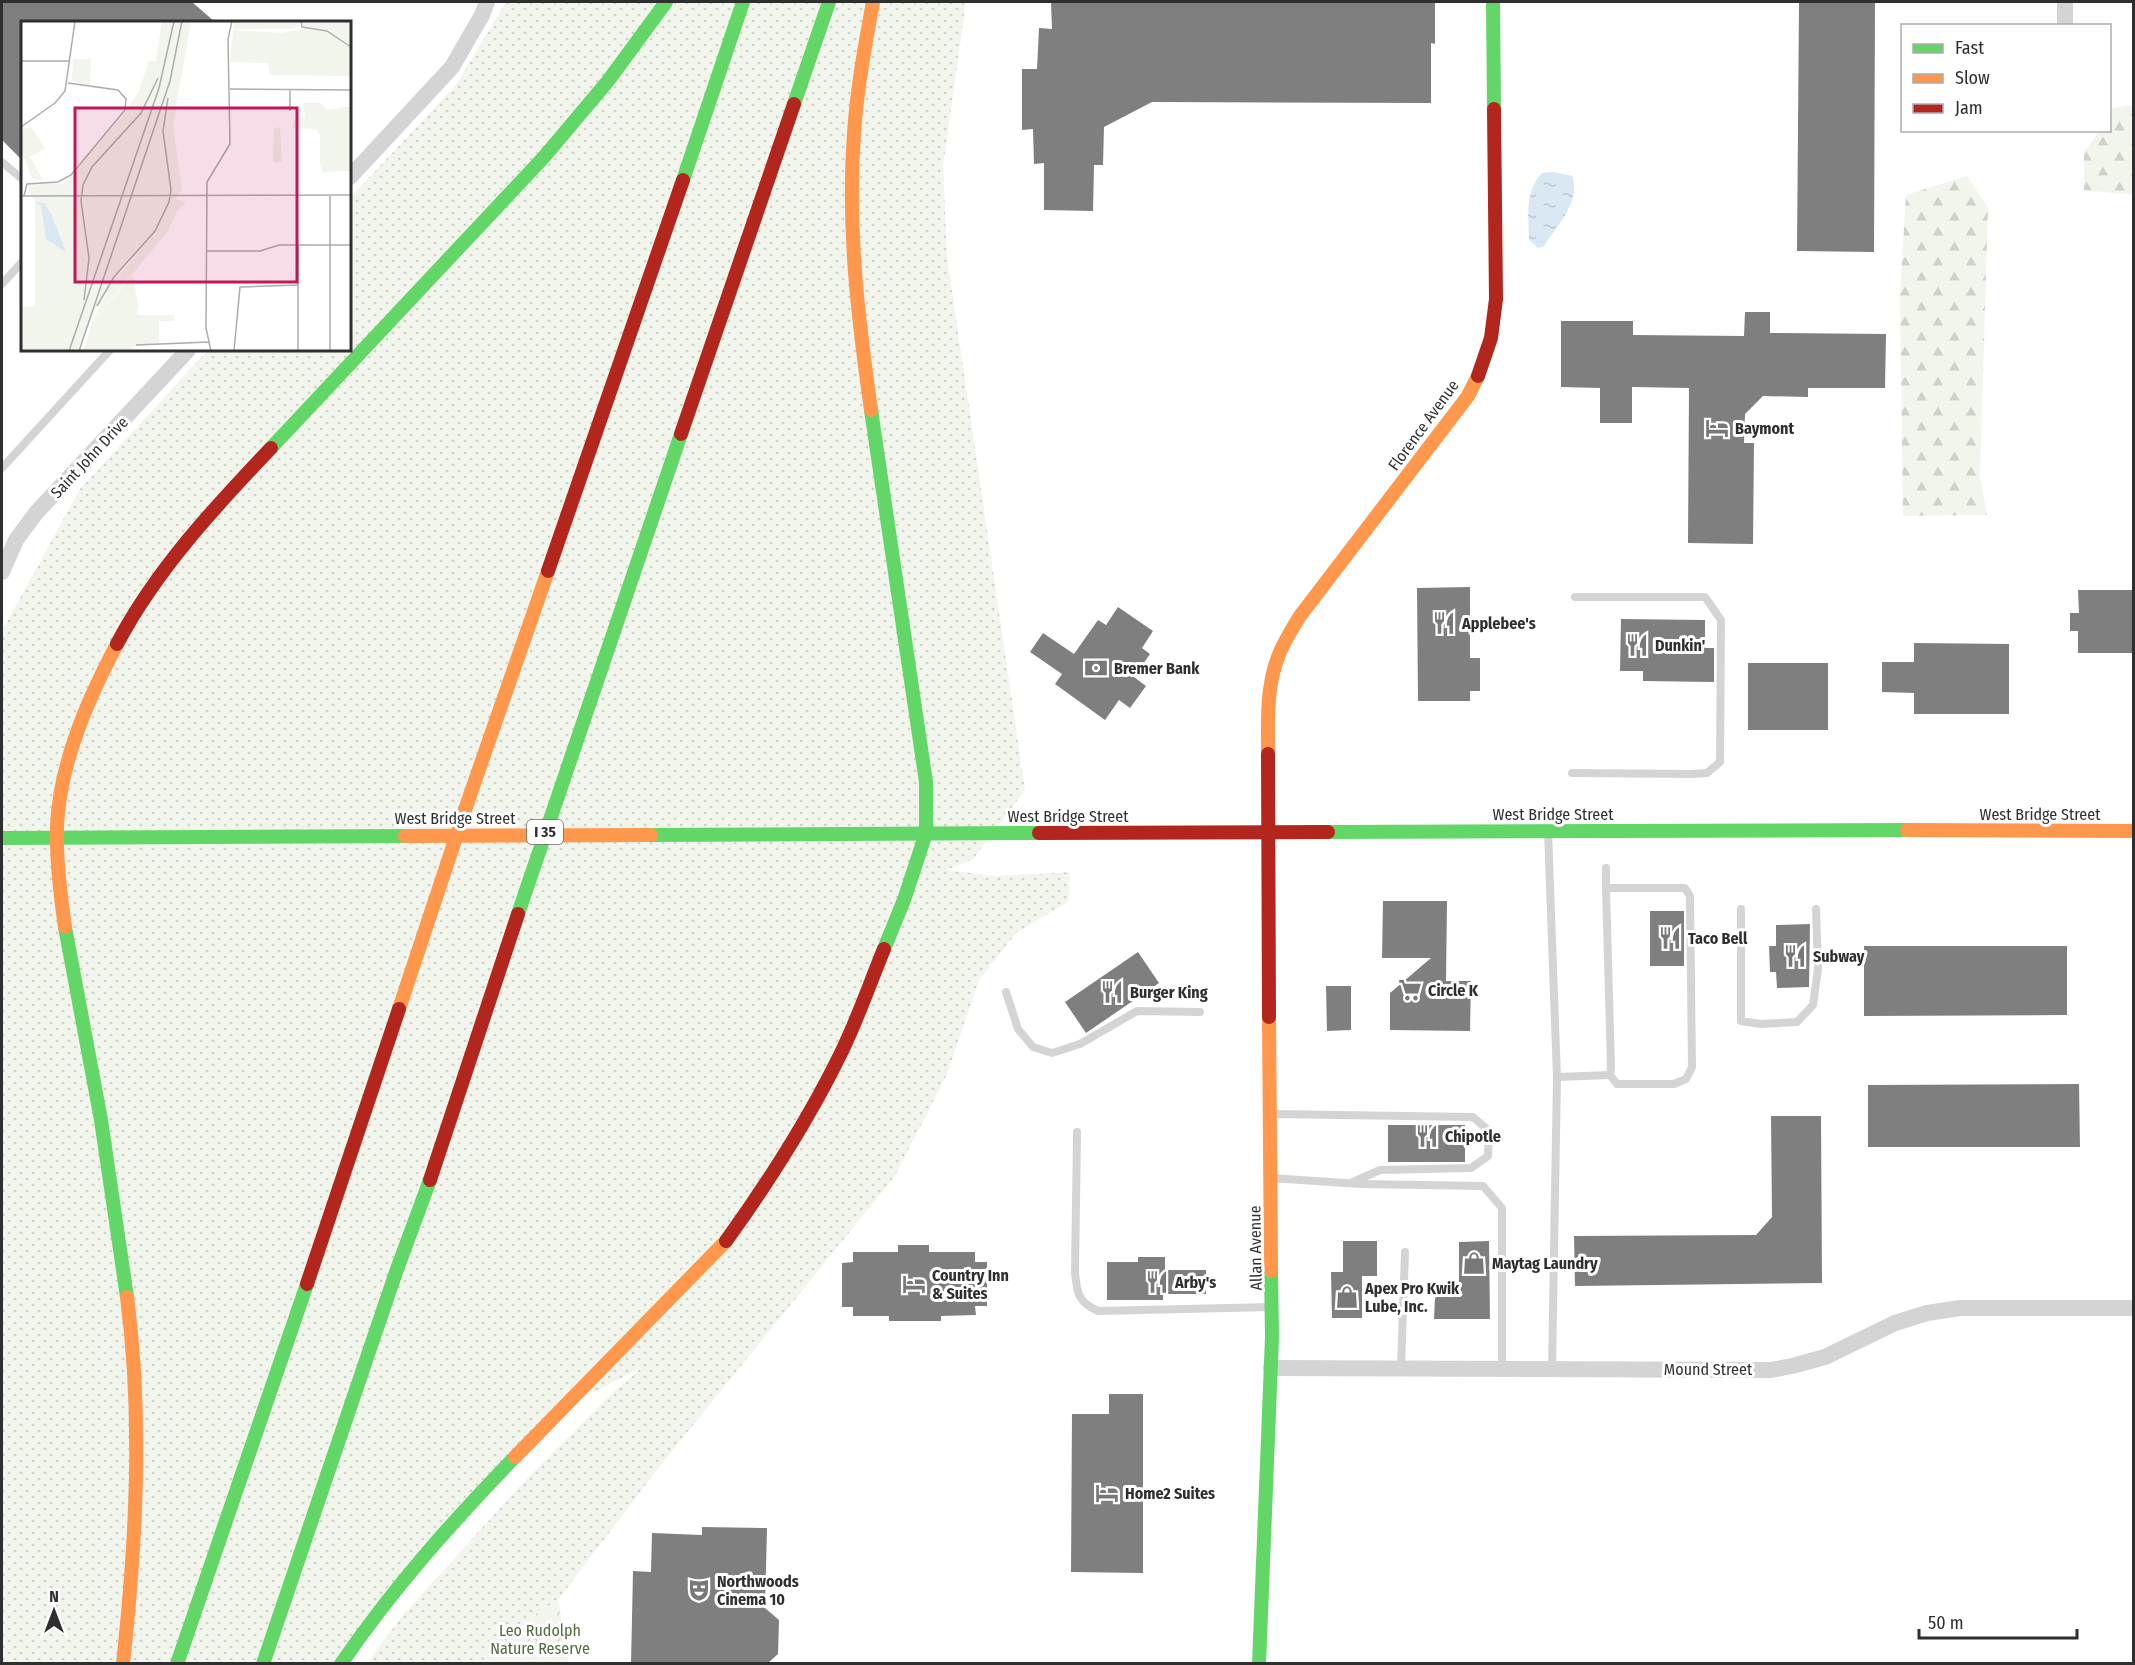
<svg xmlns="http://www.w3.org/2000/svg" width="2135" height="1665" viewBox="0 0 2135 1665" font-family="'Fira Sans Condensed',sans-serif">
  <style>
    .grass { fill: url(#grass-dots) }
    .forest { fill: url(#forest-firs) }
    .park { fill: url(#park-crowns) }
    .water { fill: url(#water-ripples) }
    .building { fill: #7f7f7f }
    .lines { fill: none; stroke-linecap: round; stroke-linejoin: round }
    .lane { stroke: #d4d4d4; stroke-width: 8 }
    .street { stroke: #d4d4d4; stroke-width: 16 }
    .fast { stroke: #63d668; stroke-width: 14 }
    .slow { stroke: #ff974d; stroke-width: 14 }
    .jam { stroke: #b3261e; stroke-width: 14 }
    .labels { text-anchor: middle; stroke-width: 6; stroke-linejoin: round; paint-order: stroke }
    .shield { fill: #fff; stroke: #6d6d6d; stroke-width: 1.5 }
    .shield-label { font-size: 15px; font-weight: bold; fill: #2f2f2f }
    .street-label { font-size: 16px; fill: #2f2f2f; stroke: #fff }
    .poi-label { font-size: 16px; font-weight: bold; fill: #2f2f2f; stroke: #fff; text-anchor: start }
    .park-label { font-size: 16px; fill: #516b3c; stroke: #fff }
    .inset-road { fill: none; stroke: #acacac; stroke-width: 1.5 }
    .view { fill: #c2185b; fill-opacity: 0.15; stroke: #c2185b; stroke-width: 3 }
    .inset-edge { fill: none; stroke: #2f2f2f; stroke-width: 3 }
  </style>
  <defs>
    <pattern id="grass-dots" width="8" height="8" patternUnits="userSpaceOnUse" patternTransform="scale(1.5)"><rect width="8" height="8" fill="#f1f5ec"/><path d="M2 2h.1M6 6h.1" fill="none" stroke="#cfd2cb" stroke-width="1.8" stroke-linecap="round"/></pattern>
    <pattern id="forest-firs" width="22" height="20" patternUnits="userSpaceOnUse" patternTransform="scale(1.5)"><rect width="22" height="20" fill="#f1f5ec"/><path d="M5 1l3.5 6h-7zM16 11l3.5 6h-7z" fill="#cfd2cb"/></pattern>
    <pattern id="park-crowns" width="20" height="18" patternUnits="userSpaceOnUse" patternTransform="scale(1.5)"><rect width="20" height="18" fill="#f1f5ec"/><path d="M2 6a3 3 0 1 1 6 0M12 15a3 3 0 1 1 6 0" fill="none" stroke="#cfd2cb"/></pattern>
    <pattern id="water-ripples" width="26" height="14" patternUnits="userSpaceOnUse" patternTransform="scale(1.5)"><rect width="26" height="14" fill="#d9e8f2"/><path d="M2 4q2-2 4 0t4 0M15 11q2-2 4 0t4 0" fill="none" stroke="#bbc7d0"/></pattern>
  </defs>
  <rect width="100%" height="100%" fill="#fff"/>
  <path class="grass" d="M506,2H966L943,166L947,257L1025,790L973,859L946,870L995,876L1070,872L1069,901L1016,933L979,980L947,1074L895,1176L663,1462L558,1600L513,1628L480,1663H367L403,1615L520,1486L609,1396L641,1368L568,1405L341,1663H2V631L80,489L208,350H350V198L456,85Z"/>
  <g class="forest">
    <path d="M2133,105V195L2084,190V153L2099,131L2110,130V113L2113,108Z"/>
    <path d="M1967,176L1988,208L1980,477L1987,515L1903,516L1900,294L1906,195Z"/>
  </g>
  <path class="park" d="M558,1600L569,1663H480L513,1628Z"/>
  <path class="water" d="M1553,172L1572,176C1582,200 1556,227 1544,246L1538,248L1529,240C1529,215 1524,193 1542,173Z"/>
  <g class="building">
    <path d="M2,2H192L215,22H22V160L2,140Z"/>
    <path d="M1051,2H1435V44L1431,43V103L1152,102L1104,127L1103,165H1094L1093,211L1044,210V163L1034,164L1033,129L1022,130V69H1037L1039,28L1052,29Z"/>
    <path d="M1799,2H1875L1874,252L1797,251Z"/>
    <path d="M1745,312H1770V333L1886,334L1885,388H1808V397L1763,396L1745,414L1744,443H1754L1753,544L1688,543L1689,388L1632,387V423H1600V388L1561,387V321H1633V335L1744,336Z"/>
    <path d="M1470,587V658H1480V691H1470V701H1418L1417,588Z"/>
    <path d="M2078,590H2133V653H2078V631H2070V613H2079Z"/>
    <path d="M1118,607L1153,631L1142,648L1150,654L1134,677L1146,686L1130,708L1119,700L1105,720L1055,684L1062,674L1030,652L1043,633L1074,654L1098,620L1106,625Z"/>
    <path d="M1621,619L1705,620V648H1714V682L1643,681V671H1620Z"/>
    <path d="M1914,643L2009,644V714H1914V693L1882,692V662H1914Z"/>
    <rect x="1748" y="663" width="80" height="67"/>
    <path d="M1383,901H1447L1446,981H1471L1470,1031L1390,1030V993L1431,958H1382Z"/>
    <rect x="1650" y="911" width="34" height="55"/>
    <path d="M1776,925L1810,924L1809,987L1777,988L1776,972H1770L1769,946H1776Z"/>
    <path d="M1864,946H2067V1015L1864,1016Z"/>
    <path d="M1138,952L1159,983L1086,1033L1065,1002Z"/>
    <path d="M1326,986H1351V1030L1327,1031Z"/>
    <path d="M2079,1084L2080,1147H1868V1085Z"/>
    <path d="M1771,1116H1821L1822,1283L1575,1286L1574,1236L1756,1235L1772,1217Z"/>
    <rect x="1388" y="1125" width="77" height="37"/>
    <path d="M1343,1241H1377V1276H1362V1318H1332L1331,1272H1343Z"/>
    <path d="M1489,1241L1490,1319H1434L1435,1298L1459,1284V1242Z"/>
    <path d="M898,1245H929V1252H975V1262H987V1306H975L976,1315L941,1316V1321H889V1316H853V1307H842V1263L853,1262V1252H898Z"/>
    <path d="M1138,1257H1165V1270H1206V1294H1163V1300H1107V1262H1138Z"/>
    <path d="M1109,1394H1143V1573L1071,1572L1072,1414H1109Z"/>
    <path d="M702,1527L767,1528L765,1608L779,1620L778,1654L767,1664H631L633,1571L651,1572L652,1533L702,1535Z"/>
  </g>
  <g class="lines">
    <g class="lane">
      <path d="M2,162L22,179"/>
      <path d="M2,284L22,262"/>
      <path d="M2,468L110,350"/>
      <path d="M1572,773L1692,774L1707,773L1720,762L1721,620L1705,597H1575"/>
      <path d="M1548,831L1557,1077L1552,1369"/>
      <path d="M1606,868V888L1611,1067L1610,1075L1617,1084H1674L1686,1079L1692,1067L1690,896L1685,888H1606"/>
      <path d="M1741,909V1021L1761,1024L1797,1022L1813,1005L1818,969L1816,909"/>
      <path d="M1006,992L1018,1029L1033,1047L1052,1053L1080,1044L1137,1011L1200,1012"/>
      <path d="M1557,1077L1610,1075"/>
      <path d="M1272,1114L1473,1117L1489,1131L1488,1156L1471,1168L1380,1170L1353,1182"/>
      <path d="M1077,1132L1075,1273C1077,1293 1078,1302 1098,1311L1271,1307"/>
      <path d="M1271,1178L1360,1184L1483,1186L1502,1208V1369"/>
      <path d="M1401,1368L1405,1252"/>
    </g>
    <g class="street">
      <path d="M2065,23V2"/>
      <path d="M350,177L452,67L482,15L487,2"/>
      <path d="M2,572L16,540L36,513L188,350"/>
      <path d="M1271,1368L1771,1370L1792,1366L1825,1357L1895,1323L1927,1313L1960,1308H2134"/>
    </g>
    <g class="fast">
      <path d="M1493,2L1494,109"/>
      <path d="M794,104L829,2"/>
      <path d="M683,180L743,2"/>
      <path d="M871,410L926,782V833L904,900L884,949"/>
      <path d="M271,448L544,157L608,81L666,2"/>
      <path d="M1328,832L1907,830"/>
      <path d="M651,835L1039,833"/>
      <path d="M2,838L405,836"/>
      <path d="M518,914L681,434"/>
      <path d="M65,927L101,1120L127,1297"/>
      <path d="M177,1664L307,1284"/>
      <path d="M263,1664L396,1272L430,1180"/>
      <path d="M341,1664C394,1587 450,1524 515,1457"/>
      <path d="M1259,1664L1272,1337L1271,1271"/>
    </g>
    <g class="slow">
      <path d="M871,410C858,318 847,226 854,133C857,89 865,45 873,2"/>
      <path d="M1268,754C1268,723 1266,688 1278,657C1283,643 1292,629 1300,616L1468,396L1478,376"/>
      <path d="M1907,830L2134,831"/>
      <path d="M405,836L651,835"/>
      <path d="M65,927C60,893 56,860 57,826C60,762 88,699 117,644"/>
      <path d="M399,1009L468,801L548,571"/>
      <path d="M1269,1017L1271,1271"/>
      <path d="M515,1457L726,1241"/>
      <path d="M123,1664C136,1542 143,1420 127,1297"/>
    </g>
    <g class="jam">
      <path d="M1478,376L1491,338L1496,299L1494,109"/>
      <path d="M681,434L794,104"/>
      <path d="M548,571L683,180"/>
      <path d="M117,644C156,570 214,508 271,448"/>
      <path d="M1268,754L1269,1017"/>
      <path d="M1039,833L1328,832"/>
      <path d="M430,1180L518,914"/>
      <path d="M726,1241C770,1180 809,1119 842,1051C858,1018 870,983 884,949"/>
      <path d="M307,1284L399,1009"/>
    </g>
  </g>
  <defs>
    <g id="hotel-bare" transform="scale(1.8)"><path d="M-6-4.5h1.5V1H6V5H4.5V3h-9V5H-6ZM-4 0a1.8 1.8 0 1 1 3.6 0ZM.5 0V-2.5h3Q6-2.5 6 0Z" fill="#787878" stroke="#fff" stroke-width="2.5" paint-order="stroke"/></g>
    <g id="restaurant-bare" transform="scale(1.8)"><path d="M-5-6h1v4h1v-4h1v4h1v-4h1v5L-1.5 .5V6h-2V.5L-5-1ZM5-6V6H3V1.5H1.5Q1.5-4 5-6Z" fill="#787878" stroke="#fff" stroke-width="2.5" paint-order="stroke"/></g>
    <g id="bank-bare" transform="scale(1.8)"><path d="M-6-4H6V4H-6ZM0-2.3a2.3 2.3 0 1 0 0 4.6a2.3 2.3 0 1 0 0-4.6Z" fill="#787878" stroke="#fff" stroke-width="2.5" paint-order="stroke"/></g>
    <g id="supermarket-bare" transform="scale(1.8)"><path d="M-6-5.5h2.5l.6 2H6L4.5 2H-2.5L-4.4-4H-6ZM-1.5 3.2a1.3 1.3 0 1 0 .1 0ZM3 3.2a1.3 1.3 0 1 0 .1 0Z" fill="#787878" stroke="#fff" stroke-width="2.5" paint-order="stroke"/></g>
    <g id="shop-bare" transform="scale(1.8)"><path d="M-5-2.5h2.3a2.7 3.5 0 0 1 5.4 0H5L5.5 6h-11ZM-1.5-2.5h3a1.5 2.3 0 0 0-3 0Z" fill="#787878" stroke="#fff" stroke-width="2.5" paint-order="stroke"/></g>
    <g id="theatre-bare" transform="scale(1.8)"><path d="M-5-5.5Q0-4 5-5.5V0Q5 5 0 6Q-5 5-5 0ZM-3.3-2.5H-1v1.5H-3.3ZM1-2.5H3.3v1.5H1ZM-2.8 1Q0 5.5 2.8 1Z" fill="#787878" stroke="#fff" stroke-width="2.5" paint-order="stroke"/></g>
  </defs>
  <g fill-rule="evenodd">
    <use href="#hotel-bare" x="1717" y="428"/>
    <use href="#restaurant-bare" x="1444" y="623"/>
    <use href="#restaurant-bare" x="1637" y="645"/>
    <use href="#bank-bare" x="1096" y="668"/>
    <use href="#restaurant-bare" x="1670" y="938"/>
    <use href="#restaurant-bare" x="1795" y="956"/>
    <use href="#supermarket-bare" x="1410" y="990"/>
    <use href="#restaurant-bare" x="1112" y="992"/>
    <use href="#restaurant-bare" x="1427" y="1136"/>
    <use href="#shop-bare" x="1474" y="1263"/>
    <use href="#restaurant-bare" x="1157" y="1282"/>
    <use href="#hotel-bare" x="914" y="1284"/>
    <use href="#shop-bare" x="1347" y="1297"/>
    <use href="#hotel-bare" x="1107" y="1493"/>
    <use href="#theatre-bare" x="699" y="1590"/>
  </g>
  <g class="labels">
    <rect class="shield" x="527" y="820" width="36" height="24" rx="4.5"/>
    <g class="shield-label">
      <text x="545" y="837">I 35</text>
    </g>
    <g class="street-label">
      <text transform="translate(1423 425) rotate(-54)" y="6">Florence Avenue</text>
      <text transform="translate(89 457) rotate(-47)" y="6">Saint John Drive</text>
      <text x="1553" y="820">West Bridge Street</text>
      <text x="2040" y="820">West Bridge Street</text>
      <text x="1068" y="822">West Bridge Street</text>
      <text x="455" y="824">West Bridge Street</text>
      <text transform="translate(1255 1248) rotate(-91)" y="6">Allan Avenue</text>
      <text x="1708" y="1375">Mound Street</text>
    </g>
    <g class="poi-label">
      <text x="1735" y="434">Baymont</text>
      <text x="1462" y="629">Applebee's</text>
      <text x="1655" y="651">Dunkin'</text>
      <text x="1114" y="674">Bremer Bank</text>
      <text x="1688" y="944">Taco Bell</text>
      <text x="1813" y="962">Subway</text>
      <text x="1428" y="996">Circle K</text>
      <text x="1130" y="998">Burger King</text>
      <text x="1445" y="1142">Chipotle</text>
      <text x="1492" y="1269">Maytag Laundry</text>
      <text x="932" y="1281">Country Inn<tspan x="932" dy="18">&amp; Suites</tspan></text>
      <text x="1175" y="1288">Arby's</text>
      <text x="1365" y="1294">Apex Pro Kwik<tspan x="1365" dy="18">Lube, Inc.</tspan></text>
      <text x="1125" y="1499">Home2 Suites</text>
      <text x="717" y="1587">Northwoods<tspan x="717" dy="18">Cinema 10</tspan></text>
    </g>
    <g class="park-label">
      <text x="540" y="1636">Leo Rudolph<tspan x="540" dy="18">Nature Reserve</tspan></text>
    </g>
  </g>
  <g transform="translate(21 21)">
    <rect width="330" height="330" fill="#fff"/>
    <path d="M141,0H170L152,104L161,170L154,178L165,181L156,190L147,210L72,300L89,264L118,232L102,245L78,281L56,330H0V286L14,285V179L7,171L8,164L43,162L101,96L118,70L128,40H135ZM52,38H70L69,65L51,60ZM9,105L24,127L9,136L22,159H12L0,129V109ZM115,294H153V300H138V322L111,326Z" fill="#f1f5ec"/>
    <path d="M282,82H299L306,89L330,85V150L302,151L299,143V114L294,108L271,107L274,98L284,95ZM259,106L261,141H252L253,108Z" fill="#f1f5ec"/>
    <path d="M213,0H278L279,5L271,8H213ZM281,0H330V24L308,9L282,5ZM281,8L307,11L330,27V55L249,54L247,42L209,41L212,9L260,12ZM112,254L117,284L111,330H62L72,300Z" fill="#f1f5ec"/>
    <path d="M14,181L23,182L30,193L45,231L25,218L20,185Z" fill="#d9e8f2"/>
    <path class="inset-road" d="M280,0L281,6L306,10L330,26M0,40H49M209,68L330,69M269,90V68M0,106L34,82L44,70L54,0M309,174V330M0,175L330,174M3,175L6,163L37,161L50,154L104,89L105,78L97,69L47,62M277,224V330M186,230H239L258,224H330M63,279L68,237L60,180L62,164L71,146L120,92L137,57M76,285L93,256L134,210L148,181L150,169L142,110L147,77M115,324L188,321M48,330L138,67L153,0M58,330L149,60L161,0M190,330L185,307L186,161L209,123L207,18L211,0M213,330L219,266L277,264"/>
    <path class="view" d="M54,87H276V261H54Z"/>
    <rect width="330" height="330" class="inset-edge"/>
  </g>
  <rect width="2135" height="1665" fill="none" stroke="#2f2f2f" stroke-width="6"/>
  <rect x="1901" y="24" width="210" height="108" fill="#ffffff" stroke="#acacac" stroke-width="1.5"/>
  <rect x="1913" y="44" width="30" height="9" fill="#63d668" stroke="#acacac" stroke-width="1.5"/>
  <text x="1955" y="54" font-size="18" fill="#2f2f2f">Fast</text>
  <rect x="1913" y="74" width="30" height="9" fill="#ff974d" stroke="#acacac" stroke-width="1.5"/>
  <text x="1955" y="84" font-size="18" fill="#2f2f2f">Slow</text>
  <rect x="1913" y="104" width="30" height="9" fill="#b3261e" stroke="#acacac" stroke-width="1.5"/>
  <text x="1955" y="114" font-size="18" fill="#2f2f2f">Jam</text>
  <g transform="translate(54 1611)" stroke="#ffffff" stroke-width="4.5" paint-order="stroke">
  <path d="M0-4.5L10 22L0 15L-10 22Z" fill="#2f2f2f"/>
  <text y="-9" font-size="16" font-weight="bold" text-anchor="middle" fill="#2f2f2f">N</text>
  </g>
  <path d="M1919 1629v9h158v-9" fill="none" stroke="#2f2f2f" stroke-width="3"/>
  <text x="1928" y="1629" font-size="18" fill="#2f2f2f" stroke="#ffffff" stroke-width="4.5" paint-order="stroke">50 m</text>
</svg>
